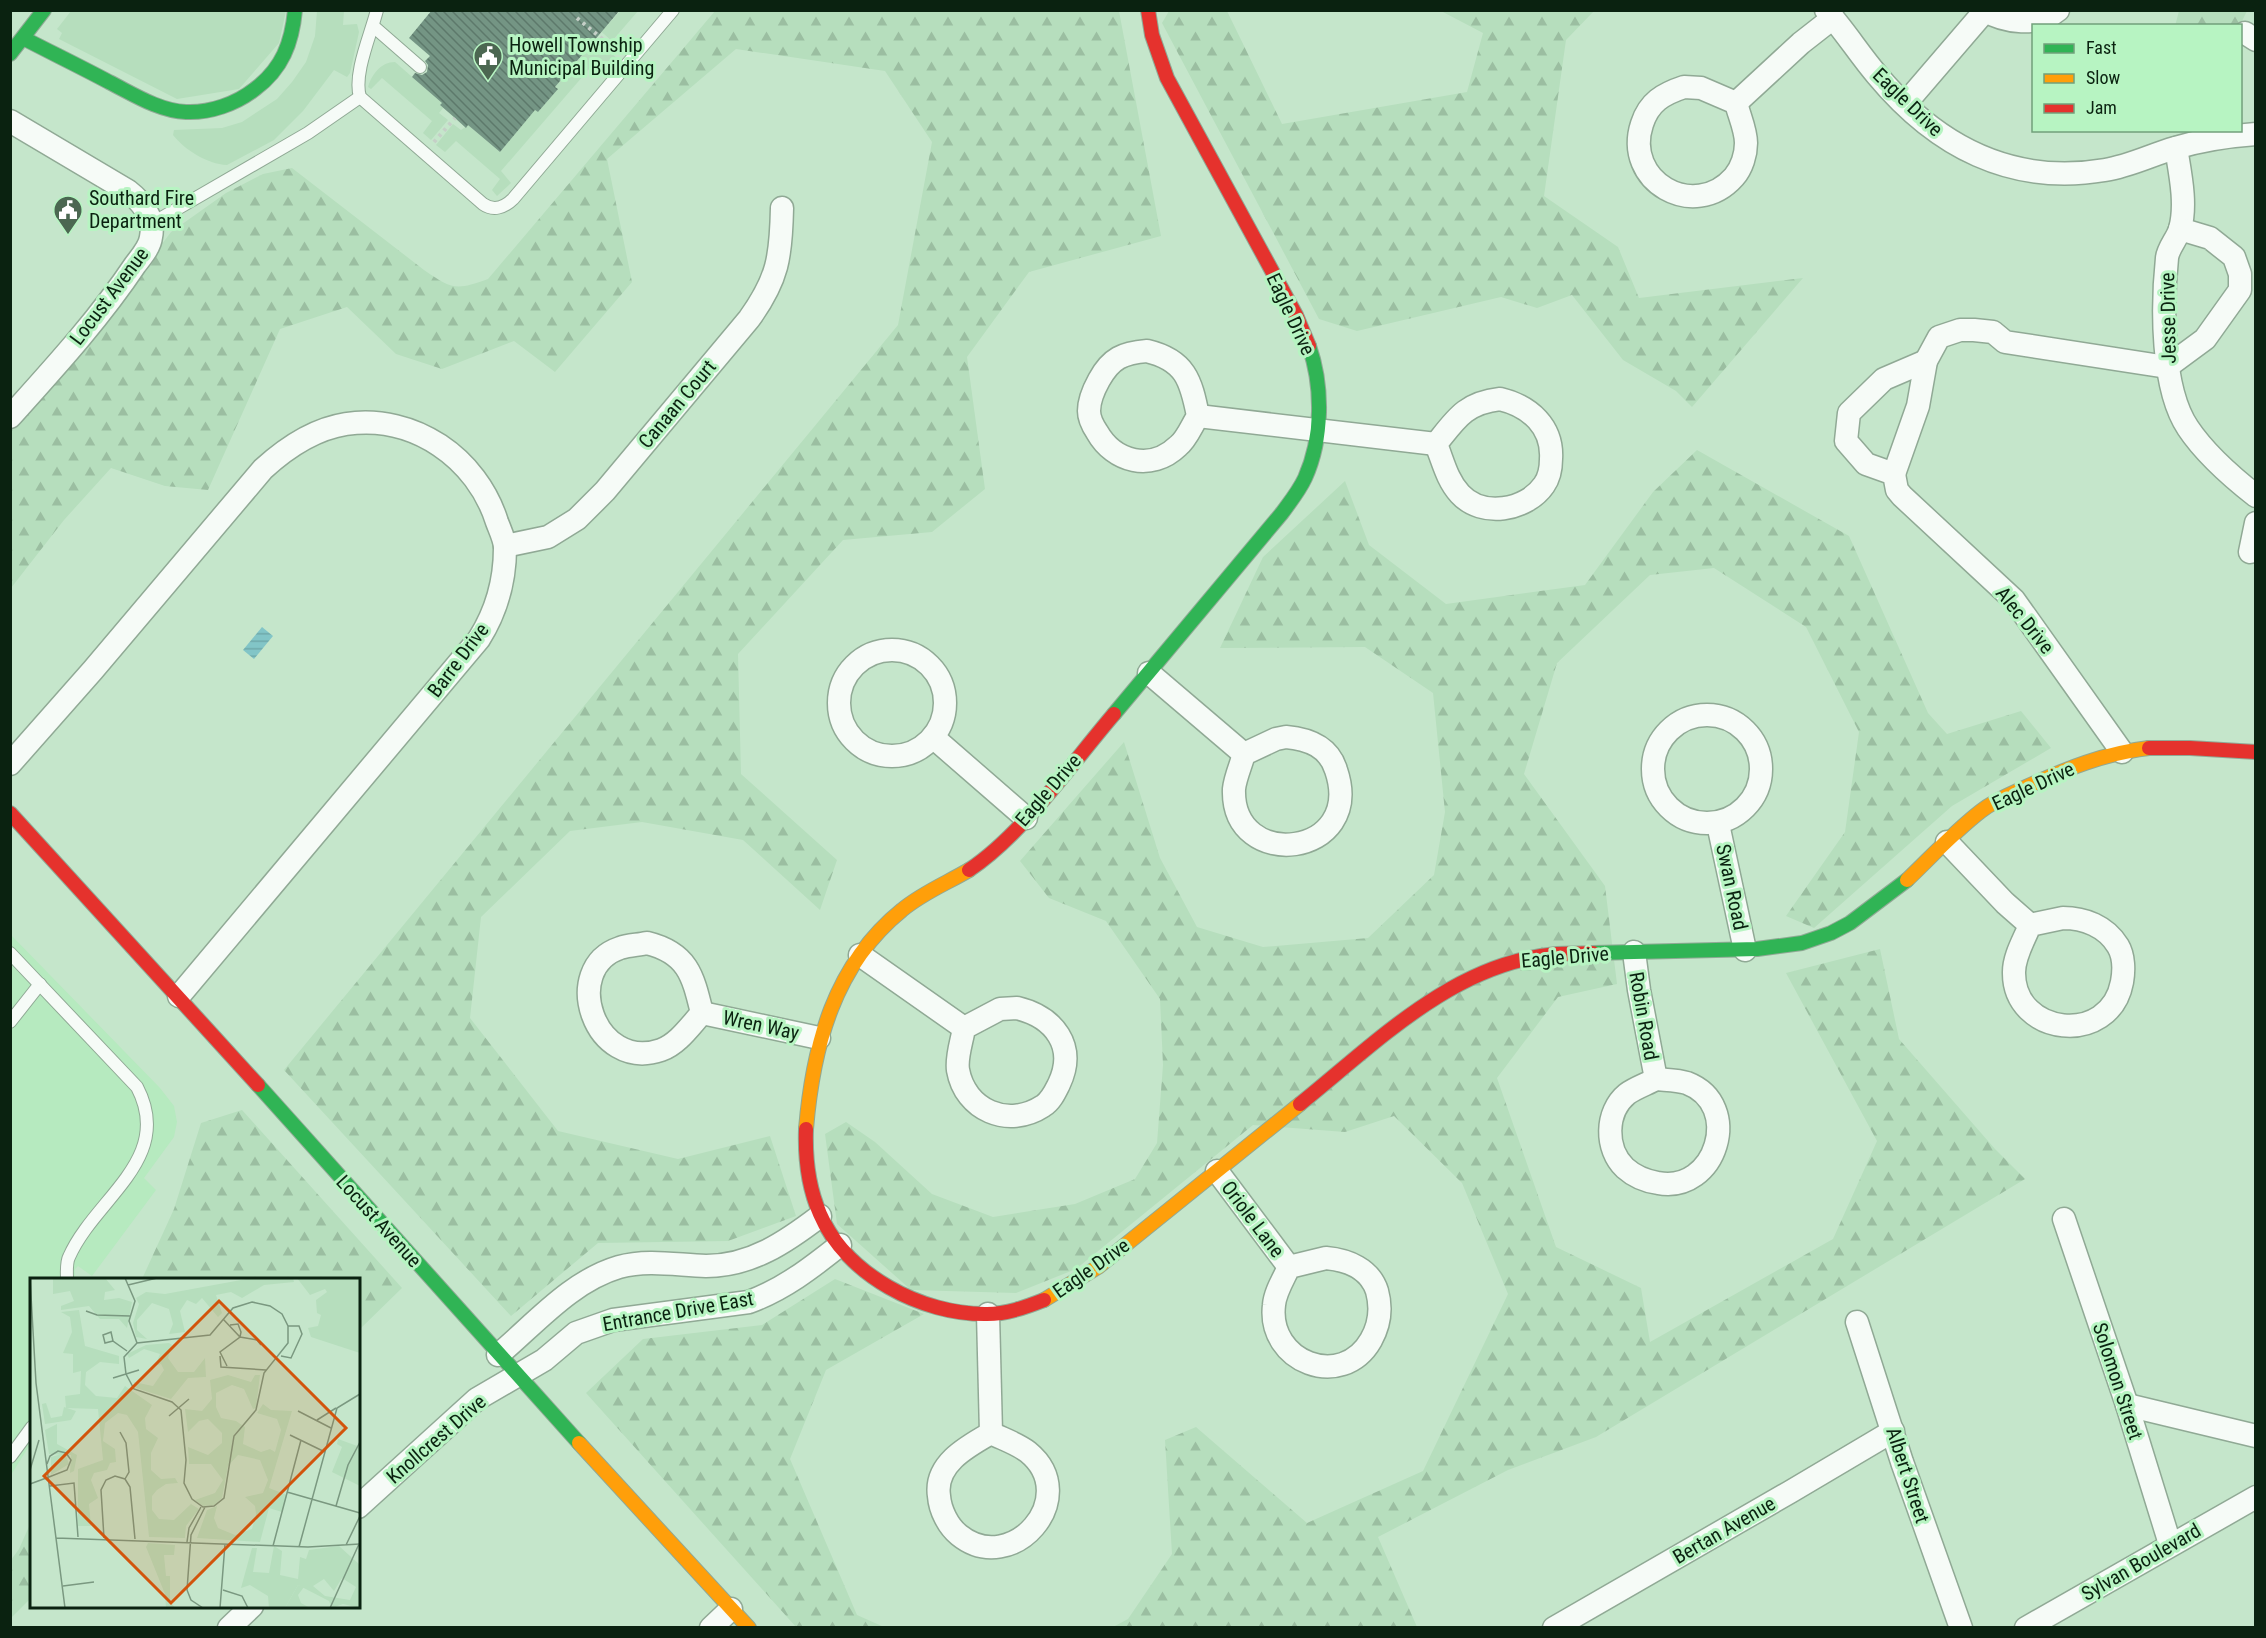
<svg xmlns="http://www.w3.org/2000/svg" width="2266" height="1638" viewBox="0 0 2266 1638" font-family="'Roboto Condensed',sans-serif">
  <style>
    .built { fill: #b6eabf }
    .green { fill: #b6debd }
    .forest { fill: url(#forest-firs) }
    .water { fill: url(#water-rules) }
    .building { fill: url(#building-back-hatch) }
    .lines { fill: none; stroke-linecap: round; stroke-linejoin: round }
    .lane-casing { stroke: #90a995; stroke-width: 14 }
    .street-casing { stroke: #90a995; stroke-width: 25 }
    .fast-casing { stroke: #90a995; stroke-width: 16 }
    .slow-casing { stroke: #90a995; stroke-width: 16 }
    .jam-casing { stroke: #90a995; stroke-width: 16 }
    .path { stroke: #c5cfc7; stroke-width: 4; stroke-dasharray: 3 4.5; stroke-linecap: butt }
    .lane { stroke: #f6fbf7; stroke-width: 12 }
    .street { stroke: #f6fbf7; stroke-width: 22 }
    .fast { stroke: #30b455; stroke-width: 14 }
    .slow { stroke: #ff9f0a; stroke-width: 14 }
    .jam { stroke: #e5322d; stroke-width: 14 }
    .labels { text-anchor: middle; stroke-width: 6; stroke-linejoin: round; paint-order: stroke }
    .poi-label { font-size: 20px; fill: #0a2210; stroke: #b7f4c2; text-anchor: start }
    .street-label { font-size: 20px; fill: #0a2210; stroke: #b7f4c2 }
    .inset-road { fill: none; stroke: #7a9880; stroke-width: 1.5 }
    .view { fill: #d2540c; fill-opacity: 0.15; stroke: #d2540c; stroke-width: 3 }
    .inset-edge { fill: none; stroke: #0a2210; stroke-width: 3 }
  </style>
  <defs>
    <pattern id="forest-firs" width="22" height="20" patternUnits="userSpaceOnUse" patternTransform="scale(1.5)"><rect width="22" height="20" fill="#b6debd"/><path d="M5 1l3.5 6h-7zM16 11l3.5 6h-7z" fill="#9bbea1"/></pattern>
    <pattern id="water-rules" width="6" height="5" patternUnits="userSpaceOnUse" patternTransform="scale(1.5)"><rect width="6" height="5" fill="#82c5c7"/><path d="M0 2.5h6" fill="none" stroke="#6fa9aa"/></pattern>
    <pattern id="building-back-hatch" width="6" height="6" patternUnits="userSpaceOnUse" patternTransform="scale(1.5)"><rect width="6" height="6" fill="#749584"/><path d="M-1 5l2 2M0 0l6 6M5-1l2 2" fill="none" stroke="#5d796b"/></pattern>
  </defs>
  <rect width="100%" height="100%" fill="#c5e6cb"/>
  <path class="built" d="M11,935L160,1088L174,1106L177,1122L174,1137L144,1178L156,1190L92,1276L78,1266L75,1269V1279L32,1280L31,1443L11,1475Z"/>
  <g class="green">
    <path d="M71,11H286L279,43L239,89L177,99L59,39L62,33L57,29Z"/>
    <path d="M317,11H344L343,25L357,24L359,32L350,73L347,77L334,70L303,111L274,140L227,165C207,164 185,150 173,135L174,130L222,128L242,122L277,99L292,82L306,62L315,36Z"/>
    <path d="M589,11L607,26L620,11H638L612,41L581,14Z"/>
    <path d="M574,22L618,59L608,69L596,61L501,171L511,183L497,196L492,190L500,179L456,141L445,152L436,145L453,124L461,130L468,125L500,152L535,110L538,112L557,90L555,87L590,46Z"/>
    <path d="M395,62L442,103L440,105L443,108L439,113L448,120L431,140L423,133L432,121L382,78L371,89L368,87C372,74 381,62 395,62Z"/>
  </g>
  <g class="forest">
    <path d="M715,11H1119L1161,236L1029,272L967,357L985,489L932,532L843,540L738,654L741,774L837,860L820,910L743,840L642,822L570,831L481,917L470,1018L558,1131L678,1159L770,1136L796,1216L728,1241L598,1243L511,1316L284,1070L898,325L932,142L885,71L736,49L607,159L632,282L555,372L514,341L442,369L396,354L347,307L280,329L208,490L165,486L111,468L64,520L11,588V428L91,338L171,232L226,193L263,174L292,168L424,270C452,289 455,291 488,279Z"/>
    <path d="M1169,11H1227L1282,124L1467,92L1483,33L1441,11H1594L1566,40L1544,196L1618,247L1639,298L1803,278L1692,407L1676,391L1623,360L1572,295L1537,308L1501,297L1357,331L1319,319L1162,23Z"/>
    <path d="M2179,11H2247L2240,25L2175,26Z"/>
    <path d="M1697,450L1849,536L1928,713L1947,734L2021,711L2051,748L1952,806L1814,928L1786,916L1845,832L1859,732L1806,627L1714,568L1650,575L1557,663L1524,774L1605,886L1617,984L1558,997L1497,1078L1556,1247L1641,1288L1650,1342L1833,1239L1877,1141L1786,973L1880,949L1899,1039L1995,1149L2025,1179L1596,1437L1508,1470L1378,1537L1417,1627H1113L1128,1619L1172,1554L1165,1440L1196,1427L1307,1523L1423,1471L1508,1294L1462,1183L1394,1116L1345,1132L1253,1125L1076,1269L1016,1293L911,1290L837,1224L825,1134L846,1122L875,1142L932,1194L993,1217L1075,1204L1135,1179L1157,1143L1163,1065L1160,999L1106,921L1049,898L1020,861L1124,742L1160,858L1197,927L1263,947L1368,938L1434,875L1445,812L1433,693L1365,647L1220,648L1263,557L1345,481L1369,545L1446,604L1585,585L1653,492Z"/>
    <path d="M242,1110L402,1288L359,1330L358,1280L142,1279L174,1209L201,1123Z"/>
    <path d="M835,1279L924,1314L826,1370L790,1459L857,1615L884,1627H796L586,1393L643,1339L762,1325Z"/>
    <path d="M31,1522V1598L11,1618V1560L19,1549Z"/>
  </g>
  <path class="water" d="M262,627L273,636L254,659L243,650Z"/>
  <path class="building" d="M432,10H620L555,87L558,89L538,112L535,110L500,152L468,125L466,128L455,118L440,105L442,103L412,77L415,73L422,75L427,72L428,65L425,61L430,56L409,38Z"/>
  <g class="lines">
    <g class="lane-casing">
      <g id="lane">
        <path d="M377,10C371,34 353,74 360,97L483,204C493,211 504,208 513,199L673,10"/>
        <path d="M373,26L420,67"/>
        <path d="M151,224L308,133L360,97"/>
        <path d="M10,953L137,1087C175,1159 95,1198 69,1257C66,1263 67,1272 67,1280"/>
        <path d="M10,1022L40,984"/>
        <path d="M10,1457L32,1427"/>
      </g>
    </g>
    <g class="street-casing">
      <g id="street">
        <path d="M1826,10C1845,31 1859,54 1877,75C1936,146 2011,186 2105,170C2130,166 2151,155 2175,148C2201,140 2228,136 2256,134"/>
        <path d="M1984,10C2005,23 2038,27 2058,10"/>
        <path d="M2245,33L2256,40"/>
        <path d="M1684,87L1701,88L1736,103C1739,115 1746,130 1746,143C1746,154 1742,168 1734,177C1694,222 1623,181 1642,124C1649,102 1663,94 1684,87Z"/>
        <path d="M1736,103L1801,43L1833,18"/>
        <path d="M1905,104L1984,12"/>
        <path d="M10,121L128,191C142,202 155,218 151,237C150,247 141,257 135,265C99,319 54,368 10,417"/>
        <path d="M2176,148C2180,173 2187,204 2180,229C2177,239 2168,248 2167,258C2162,305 2161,388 2188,428C2204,452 2233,478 2256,496"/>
        <path d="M1147,351C1185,360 1191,380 1198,416C1192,425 1187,439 1178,446C1151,472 1114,462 1097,432C1093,426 1089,419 1089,411C1089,400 1094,389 1099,380C1111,358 1123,353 1147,351Z"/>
        <path d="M1926,361L1884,379L1849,413L1846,441L1866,464L1894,474L1897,490L1902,496L2014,600L2122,752"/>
        <path d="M1500,399C1530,406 1553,427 1551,459C1551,467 1549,478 1544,485C1526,511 1482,518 1460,494C1447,480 1443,461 1436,444C1456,419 1465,403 1500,399Z"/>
        <path d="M1198,416L1436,444"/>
        <path d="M1894,474L1918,406L1926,361L1939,337L1960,330H1974L1993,332L2005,342L2167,367L2205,339L2240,290V274L2234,257L2210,238L2180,229"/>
        <path d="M505,546L548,537L577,519L605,491L749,319C778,279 781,257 782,208"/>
        <path d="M2250,552L2256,523"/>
        <circle cx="892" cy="703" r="53"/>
        <path d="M1149,673L1244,754"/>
        <circle cx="1707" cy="769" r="54"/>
        <path d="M1286,737C1309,739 1329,747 1336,770C1366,858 1231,873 1234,789C1235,778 1241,765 1244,754L1276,739Z"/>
        <path d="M934,738L1026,818"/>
        <path d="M10,764L93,670L263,469C286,448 314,429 346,424C414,414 477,458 497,522C500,530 505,540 505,548C505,580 496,612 479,639L179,996"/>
        <path d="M1718,824L1745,950"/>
        <path d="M1947,842L2005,903L2030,925"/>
        <path d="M2063,918C2084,918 2106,926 2118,946C2124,956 2124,971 2122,982C2110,1047 2013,1036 2014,972C2014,956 2024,940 2030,925Z"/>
        <path d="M647,943C688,953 693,976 702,1013C690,1026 678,1044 661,1050C594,1073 560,968 620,948C628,945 638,945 647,943Z"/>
        <path d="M1634,952L1639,990L1656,1079"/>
        <path d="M860,955L964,1028"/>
        <path d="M1017,1008C1054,1017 1077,1046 1059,1084C1055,1092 1051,1101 1043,1106C1008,1129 965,1110 958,1070C956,1057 962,1041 964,1028L1000,1009Z"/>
        <path d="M702,1013L819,1038"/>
        <path d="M1656,1079C1665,1080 1678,1080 1687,1083C1744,1105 1716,1194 1658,1183C1645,1181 1635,1177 1625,1168C1605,1149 1605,1112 1627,1094C1635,1088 1647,1084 1656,1079Z"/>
        <path d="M1217,1171L1289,1267"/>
        <path d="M2064,1219L2127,1405L2170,1544"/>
        <path d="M1326,1258C1348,1260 1370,1269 1377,1291C1382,1309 1380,1324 1371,1340C1342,1391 1267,1362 1274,1305C1275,1292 1284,1278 1289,1267Z"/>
        <path d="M988,1314L991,1433"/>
        <path d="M1857,1322L1902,1462L1961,1628"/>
        <path d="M498,1355C535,1324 571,1281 619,1267C648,1259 676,1265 706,1266C751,1266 786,1242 820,1216"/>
        <path d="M2127,1405L2256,1436"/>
        <path d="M991,1433C1003,1439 1018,1444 1028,1452C1083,1497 1012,1578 959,1535C948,1526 940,1510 939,1496C934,1464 968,1446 991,1433Z"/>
        <path d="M358,1507L477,1399L544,1360L576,1333L613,1320L749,1302C784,1289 811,1268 840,1245"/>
        <path d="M229,1628L252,1606"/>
        <path d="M711,1628L731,1609"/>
        <path d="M1554,1628L1790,1492L1893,1431"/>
        <path d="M2026,1628L2256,1497"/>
      </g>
    </g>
    <g class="fast-casing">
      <g id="fast">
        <path d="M23,38C52,53 81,67 109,82C133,94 159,111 186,112C210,113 236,104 255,89C282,69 292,43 295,10"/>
        <path d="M10,54L44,10"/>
        <path d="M1114,714L1282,513C1290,502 1299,491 1305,478C1323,438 1323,386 1309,346"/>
        <path d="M1593,953L1757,949L1802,943L1831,933L1850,923L1907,880"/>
        <path d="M258,1085L579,1443"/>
      </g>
    </g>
    <g class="slow-casing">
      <g id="slow">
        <path d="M1907,880C1931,857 1955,831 1981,811C1995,800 2011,794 2026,787C2066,769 2105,753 2149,748"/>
        <path d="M806,1129C813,1046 834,965 902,910C922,893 947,883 969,870"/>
        <path d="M1044,1300L1098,1267L1300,1104"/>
        <path d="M579,1443L749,1628"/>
      </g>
    </g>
    <g class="jam-casing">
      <g id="jam">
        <path d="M1148,10L1152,35L1167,78L1296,315L1309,346"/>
        <path d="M2149,748H2190L2256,752"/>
        <path d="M10,813L258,1085"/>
        <path d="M969,870C1022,835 1072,763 1114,714"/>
        <path d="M1300,1104C1376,1043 1453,963 1556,954C1568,953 1581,954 1593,953"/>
        <path d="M806,1129C805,1158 808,1187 820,1214C846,1275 922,1315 987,1314C1007,1314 1026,1307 1044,1300"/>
      </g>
    </g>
    <g class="path">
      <path d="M577,18L618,52"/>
      <path d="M434,142L455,118"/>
    </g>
    <use href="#lane" class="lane"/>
    <use href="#street" class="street"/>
    <use href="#fast" class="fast"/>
    <use href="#slow" class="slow"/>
    <use href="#jam" class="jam"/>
  </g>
  <defs>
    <g id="civic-pin" transform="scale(1.5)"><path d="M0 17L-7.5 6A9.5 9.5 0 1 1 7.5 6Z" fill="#4b6751" stroke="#b7f4c2"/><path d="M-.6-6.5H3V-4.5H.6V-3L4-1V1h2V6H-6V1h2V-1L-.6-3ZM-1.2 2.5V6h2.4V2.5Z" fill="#fff"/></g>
  </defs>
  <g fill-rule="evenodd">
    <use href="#civic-pin" x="488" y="56"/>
    <use href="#civic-pin" x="68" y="210"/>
  </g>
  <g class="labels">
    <g class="poi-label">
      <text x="509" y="52">Howell Township<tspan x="509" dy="23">Municipal Building</tspan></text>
      <text x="89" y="205">Southard Fire<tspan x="89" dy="23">Department</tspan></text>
    </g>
    <g class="street-label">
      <text transform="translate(1908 102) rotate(44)" y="7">Eagle Drive</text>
      <text transform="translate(109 296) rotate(-53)" y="7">Locust Avenue</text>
      <text transform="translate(1291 314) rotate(65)" y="7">Eagle Drive</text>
      <text transform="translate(2168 318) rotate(-91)" y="7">Jesse Drive</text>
      <text transform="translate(677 404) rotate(-50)" y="7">Canaan Court</text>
      <text transform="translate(2025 620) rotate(51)" y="7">Alec Drive</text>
      <text transform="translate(458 660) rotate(-53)" y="7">Barre Drive</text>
      <text transform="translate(2033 786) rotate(-25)" y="7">Eagle Drive</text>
      <text transform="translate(1048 790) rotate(-49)" y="7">Eagle Drive</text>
      <text transform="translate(1732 887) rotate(78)" y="7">Swan Road</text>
      <text transform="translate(1565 957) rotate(-5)" y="7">Eagle Drive</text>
      <text transform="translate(1644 1016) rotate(80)" y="7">Robin Road</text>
      <text transform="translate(761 1025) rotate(12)" y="7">Wren Way</text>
      <text transform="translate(1253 1219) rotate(53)" y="7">Oriole Lane</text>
      <text transform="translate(379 1221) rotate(48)" y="7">Locust Avenue</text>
      <text transform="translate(1091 1268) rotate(-35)" y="7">Eagle Drive</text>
      <text transform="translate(678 1311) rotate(-10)" y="7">Entrance Drive East</text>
      <text transform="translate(2118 1381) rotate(72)" y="7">Solomon Street</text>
      <text transform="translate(436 1439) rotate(-41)" y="7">Knollcrest Drive</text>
      <text transform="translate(1908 1475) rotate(72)" y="7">Albert Street</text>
      <text transform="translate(1724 1530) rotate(-30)" y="7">Bertan Avenue</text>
      <text transform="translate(2141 1562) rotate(-30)" y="7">Sylvan Boulevard</text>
    </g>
  </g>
  <g transform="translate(30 1278)">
    <rect width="330" height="330" fill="#c5e6cb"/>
    <path d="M16,125L21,140L32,138L34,129L46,133L41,142L15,146L12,126ZM27,146V166L47,177L44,193L40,195L41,177L19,176L15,152ZM35,175L39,186L21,197V179Z" fill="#b6debd"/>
    <path d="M23,0H75L85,12L75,14L74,22L89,20L102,24L97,50L89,41H70L59,28L31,32V28L44,23L40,13L23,16ZM222,0H263L264,4L234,7L212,20L201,14L186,17L192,35L188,39L172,20L166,26L157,22L150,33L155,54L139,56L143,46L139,31L122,25L107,42V52L117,61L106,59L103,45L109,26L106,20L116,14L135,16ZM267,0H330V75L281,59L278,50L288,48L291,37L287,35L286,22L297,14L295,11L280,17ZM49,32L55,68L89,78V86L70,84L56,94L55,107L66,118L87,120L95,108L122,127L115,140L116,151L128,160L121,175V192L131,201L145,200L148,205L136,206L127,212L122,218V232L129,241L144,242L161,226L169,231L156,248L155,260L119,259L108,154L97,137L88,135L75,145L73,163L85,171L86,184L80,185L77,192L64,195L61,202L68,220L59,226L61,248H48V191L73,182L68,131L36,130L35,118L50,116L51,93L43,95V76L33,75L42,54L40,39L31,34ZM139,65L142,67L138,80L148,94H164L175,80L176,99L158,100L141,121L106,110L104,104L123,108L134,92L131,86L125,88L130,76L114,71L99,80L97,76L116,67ZM198,97L221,104L225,97H230L226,130L223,131L214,111L202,107L186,115V129L191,140L206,143L215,149L213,166L231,174L240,171L245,174L251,152L247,141L227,135L233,126L241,132L262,133L239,210L257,217L252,234L239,230L230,264L167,260L177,232L187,228L184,240L188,250L205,257L222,251L226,236L225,228L215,219L233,215L238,202L230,182L208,177L198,188L192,220L184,227L173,228L165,222L185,215L193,202L181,186H159L158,169L178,177L192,165V155L178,141L169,143L158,154L155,131L172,133L182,121L180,102ZM308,161L330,169V208L302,194L312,169L307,166ZM118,265L145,267L144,277H134L136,298H140V323L145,330H136L135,316L116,269ZM244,268L252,273L250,297L268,301L270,279L276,281L279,272L309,268L330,287V330L313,326L302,330L299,323L268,307L255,330H239L238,318L220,307L211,310L222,270H227L223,294L239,295ZM312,300L326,309L320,322L295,318L283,308L294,301L304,313Z" fill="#b6debd" fill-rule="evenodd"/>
    <path d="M268,307L274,309L268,317L271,325L280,330H255Z" fill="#b6debd"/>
    <path class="inset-road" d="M0,0L6,105L35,330M95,0L105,23L99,43L107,65M98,7L127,0M222,24L240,28L252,36L258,48V65L234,95L226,132L204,158L194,220L184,228L173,229L162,221L154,205L156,182L151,132L142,124L104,111L96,96L94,79L107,65L180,57L203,30ZM56,33L67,37L100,38M193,41L210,59L227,62L231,67M83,63L75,65L73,57L81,54L83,63L97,73M190,78L191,89L236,92M251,78L261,80L272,56L269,48H258M197,88L190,74L210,59L211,54L208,46L200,47M83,100L109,92M268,133L301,150M139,138L159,121M287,142L306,130M90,154L96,165L99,194L95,201M260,157L295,174M17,186L20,178L28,173L36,175L41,182L37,192L19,199M0,192L9,162M0,206L19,199M20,208L44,205L48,259M257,214L330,235M306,228L318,187L330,164M26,260L278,269L330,266M74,260L71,212L76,202L85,198L95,201L100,209L105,261M157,264L159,250L171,229M316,267L330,238M243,268L271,162M269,269L307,130L330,116M33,308L64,304M193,312L212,318L218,330M173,330L161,322L157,312L161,257L175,229M190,330L195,266M300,330L329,266"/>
    <path class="view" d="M189,23L316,150L141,325L14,198Z"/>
    <rect width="330" height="330" class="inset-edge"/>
  </g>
  <rect width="2266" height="1638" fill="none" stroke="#0a2210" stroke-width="24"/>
  <rect x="2032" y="24" width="210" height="108" fill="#b7f4c2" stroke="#72a07b" stroke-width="1.5"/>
  <rect x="2044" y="44" width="30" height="9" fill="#30b455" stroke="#72a07b" stroke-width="1.5"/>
  <text x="2086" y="54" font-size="18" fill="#0a2210">Fast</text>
  <rect x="2044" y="74" width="30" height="9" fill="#ff9f0a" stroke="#72a07b" stroke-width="1.5"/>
  <text x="2086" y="84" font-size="18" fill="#0a2210">Slow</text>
  <rect x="2044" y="104" width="30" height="9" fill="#e5322d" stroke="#72a07b" stroke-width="1.5"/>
  <text x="2086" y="114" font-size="18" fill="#0a2210">Jam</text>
</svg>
